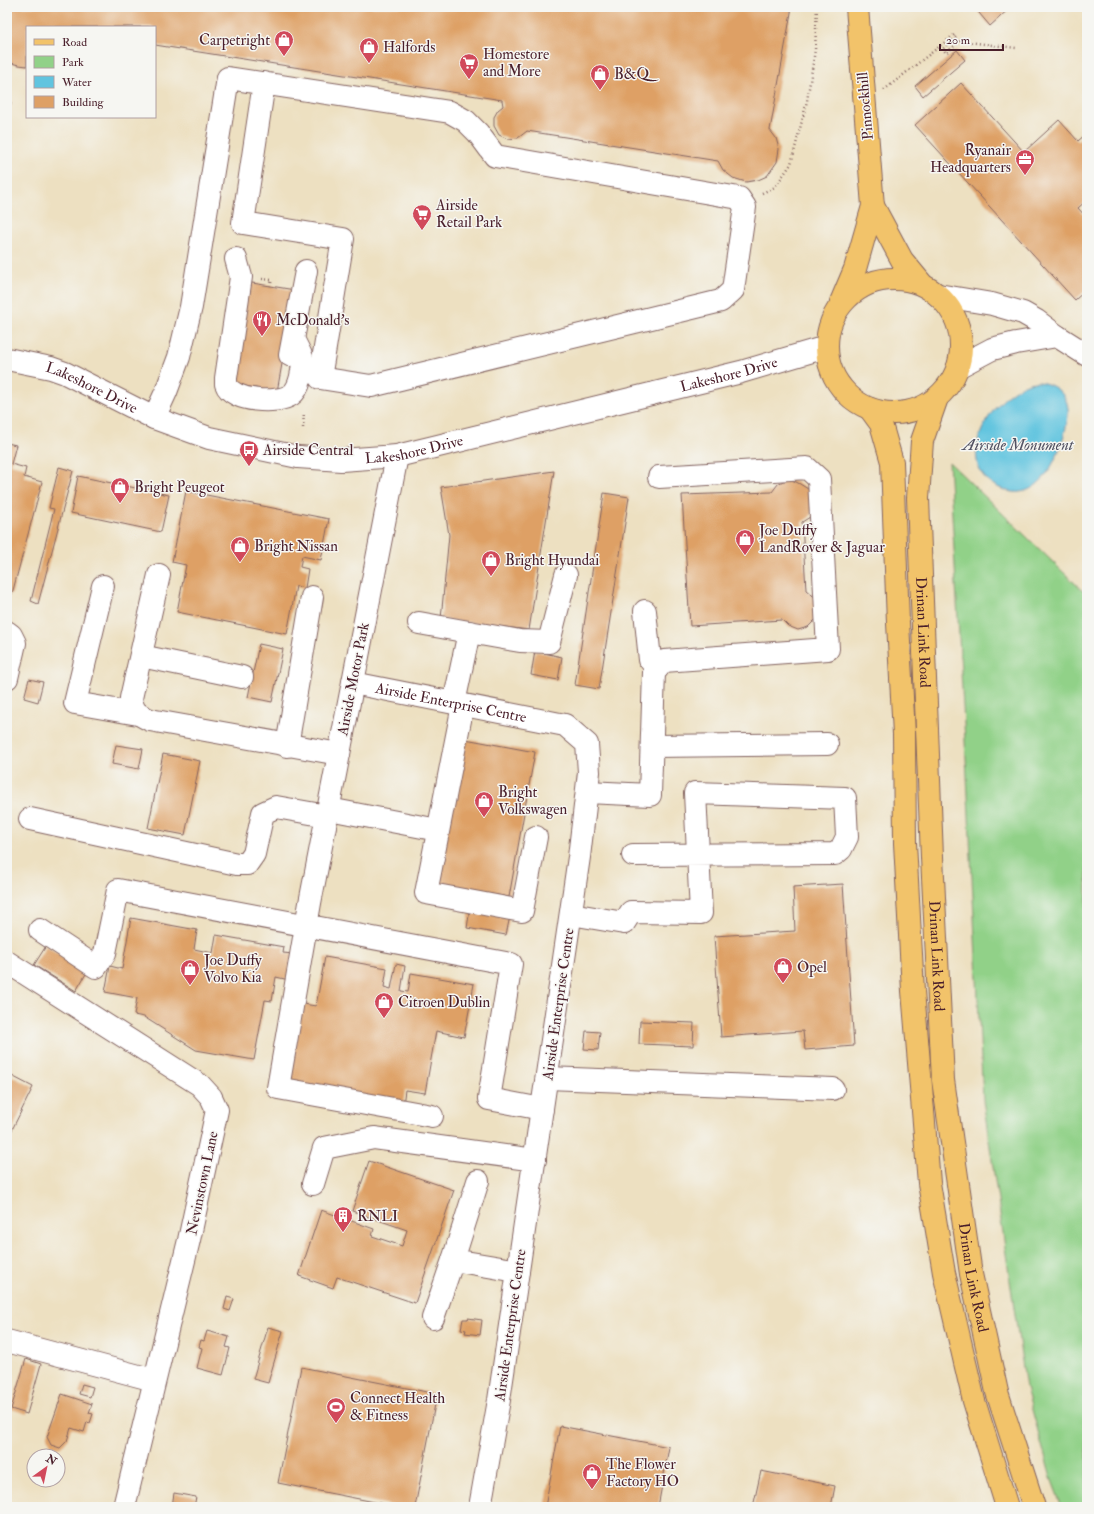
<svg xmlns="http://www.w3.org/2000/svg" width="1094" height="1514" viewBox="0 0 1094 1514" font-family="'IM FELL Double Pica',serif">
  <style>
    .green { fill: #91d188; stroke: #6e785a }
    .water { fill: #61c4df; stroke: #567285 }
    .building { fill: #dea065 }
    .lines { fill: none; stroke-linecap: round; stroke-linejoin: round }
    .minor-casing { stroke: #836360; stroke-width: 24 }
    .major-casing { stroke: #836360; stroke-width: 24 }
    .path { stroke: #836360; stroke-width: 2.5; stroke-dasharray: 1 3; stroke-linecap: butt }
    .minor { stroke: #fff; stroke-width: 22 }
    .major { stroke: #f2c36a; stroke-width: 22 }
    .labels { text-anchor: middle; stroke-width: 3; stroke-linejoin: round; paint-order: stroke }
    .poi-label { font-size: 15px; fill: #4a1f2b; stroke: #f6f6f2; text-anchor: start }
    .street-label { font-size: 15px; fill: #4a1f2b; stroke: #f6f6f2 }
    .water-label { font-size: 16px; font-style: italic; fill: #515161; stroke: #f6f6f2 }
  </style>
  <rect width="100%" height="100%" fill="#f6f6f2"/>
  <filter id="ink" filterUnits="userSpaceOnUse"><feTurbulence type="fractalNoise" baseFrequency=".025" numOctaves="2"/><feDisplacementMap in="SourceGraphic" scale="8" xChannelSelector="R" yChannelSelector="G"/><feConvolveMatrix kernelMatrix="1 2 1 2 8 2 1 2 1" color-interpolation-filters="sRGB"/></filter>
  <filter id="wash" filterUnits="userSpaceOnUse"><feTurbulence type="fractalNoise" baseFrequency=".012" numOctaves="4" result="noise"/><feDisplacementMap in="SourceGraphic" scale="16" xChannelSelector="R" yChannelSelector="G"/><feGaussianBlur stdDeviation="0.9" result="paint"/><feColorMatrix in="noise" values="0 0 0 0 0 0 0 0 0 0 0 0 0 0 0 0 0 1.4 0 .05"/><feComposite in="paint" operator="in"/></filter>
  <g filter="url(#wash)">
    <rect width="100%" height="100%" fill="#ede0c1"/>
    <path class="green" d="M949,462L1087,595V1507H1062L1051,1478L1026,1388L983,1100L967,776Z"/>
    <path class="water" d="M1039,382C1053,384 1066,392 1068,408C1069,417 1066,427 1064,435C1056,463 1037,504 1002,489C949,468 989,398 1027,384C1030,382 1035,382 1039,382Z"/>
    <g id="blocks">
      <g class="building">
        <path d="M7,7H792L770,130L776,138L779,149L777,162L767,176L758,180L746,182L733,178L723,170L718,161L527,131L518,138L508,139L499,135L494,126V117L498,110L503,106L502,100L155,45V27H27V66L19,65L7,62Z"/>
        <path d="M974,7H1011L990,26Z"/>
        <path d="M957,50L965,60L923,96L915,86Z"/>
        <path d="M961,83L1024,152L1059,120L1078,141L1087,133V200L1078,208L1087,218V289L1075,300L915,125Z"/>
        <path d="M7,102H11L8,121H7Z"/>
        <path d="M246,282L295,290L277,392L229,383Z"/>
        <path d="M7,443L16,445L11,464L26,468L24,477L42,482L12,594L7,593Z"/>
        <path d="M59,467L73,471L38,604L31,601L54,509L49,508Z"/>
        <path d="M554,471L529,630L441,619L449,535L441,487Z"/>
        <path d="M78,476L169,495L161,532L71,513Z"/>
        <path d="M792,480L800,484L808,489L812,497L813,508L810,517L802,522L806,590L817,599L816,619L808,627L798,630L788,626L782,620L690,626L682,495L772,492L778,484L783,481Z"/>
        <path d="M186,491L329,519L321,560L302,556L300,567L308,569L305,588L296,586L287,634L177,612L186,565L172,562Z"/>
        <path d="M604,493L629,497L599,689L575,685Z"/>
        <path d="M259,644L283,649L272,702L248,697Z"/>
        <path d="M535,651L562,657L558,680L531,675Z"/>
        <path d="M29,679L43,682L38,702L24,698Z"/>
        <path d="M460,738L535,752L509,897L434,884Z"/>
        <path d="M116,745L143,749L139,769L112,764Z"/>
        <path d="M163,754L200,761L185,835L148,828Z"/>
        <path d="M843,884L854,1046L805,1050L803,1031L721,1037L714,936L795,931L793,887Z"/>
        <path d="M470,909L510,916L506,935L467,928Z"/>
        <path d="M131,918L197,930L194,949L213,953L216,935L284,947L283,953L293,954L289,980L276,977L272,1001L265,1000L254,1060L196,1050L144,1017L134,1015L137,998L105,992L110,966L122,969Z"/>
        <path d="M46,946L87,972L76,991L34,965Z"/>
        <path d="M325,957L387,968L384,987L391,989L396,964L405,966L401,991L408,992L411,973L474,984L464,1037L436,1031L425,1093L405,1090L403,1105L289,1084L303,1004L316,1006Z"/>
        <path d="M640,1021L694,1023L693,1046L639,1044Z"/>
        <path d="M586,1031L600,1032L598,1050L584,1049Z"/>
        <path d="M10,1075L33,1087L7,1140V1081Z"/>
        <path d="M369,1161L454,1190L415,1303L337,1277L333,1288L299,1276L321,1210L374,1229L372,1236L402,1246L407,1230L352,1211Z"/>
        <path d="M227,1297L234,1299L230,1311L224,1309Z"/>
        <path d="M468,1318L482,1320L480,1335L465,1333L466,1330L461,1329L463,1319H468Z"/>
        <path d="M268,1327L283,1331L268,1383L253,1379Z"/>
        <path d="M207,1331L229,1337L226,1347L230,1348L223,1375L197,1368L202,1348L199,1347L201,1340L204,1341Z"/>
        <path d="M26,1359L41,1364L27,1414L11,1409Z"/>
        <path d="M301,1367L437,1394L415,1507H400L278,1483Z"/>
        <path d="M82,1384L93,1387L90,1397L79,1394Z"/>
        <path d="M62,1394L92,1404L89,1413L93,1414L90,1423L87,1422L84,1432L71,1428L67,1441L60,1448L51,1445L47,1437Z"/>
        <path d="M560,1426L669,1447L658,1507H545Z"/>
        <path d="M761,1471L835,1486L831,1507H753Z"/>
        <path d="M174,1493L196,1497L194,1507H172Z"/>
      </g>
    </g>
  </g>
  <g filter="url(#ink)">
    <use href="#blocks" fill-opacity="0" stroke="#836360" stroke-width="1"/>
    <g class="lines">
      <g class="minor-casing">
        <g id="minor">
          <path d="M236,259L241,277L226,378C226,380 226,382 226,384C232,402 278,404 291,395C300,389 304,368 302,358C300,352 297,347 294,341"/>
          <path d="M938,295L992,304L1023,313L1037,321L1057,336L1087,355"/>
          <path d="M290,355L306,271"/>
          <path id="s1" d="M7,359L51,368L65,373L154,418L209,438L298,457L341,460L397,456L741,372L826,347"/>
          <path d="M958,367L992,349L1016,343L1057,336"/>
          <path d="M154,418L166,392L179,357L191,307L228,78L450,112L466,121L478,133L495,156L739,198L745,207L733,290L721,301L371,386L320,378L343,239L243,223L264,83"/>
          <path d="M397,456L310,903L278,1088L432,1116"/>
          <path d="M159,575L131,698C133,712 137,714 150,720L339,754"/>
          <path d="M103,586L75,703L138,714"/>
          <path d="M645,611L650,660L657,669"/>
          <path d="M419,623L469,632L454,703"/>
          <path d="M7,632L11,635L15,643L7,678"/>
          <path d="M469,632L520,641L549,642L566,575"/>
          <path d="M141,656L242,677"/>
          <path id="s2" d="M353,683L565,725L587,744L589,772L579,857L499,1400L480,1507"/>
          <path d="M463,705L426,893L522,911L536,837"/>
          <path d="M287,746L312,597"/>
          <path d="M652,746L827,744"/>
          <path d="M587,792L650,795L654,672L664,661L828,649L819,479L807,468L659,477"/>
          <path d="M329,809L438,830"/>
          <path d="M30,819L237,864H247L254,854L263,813L276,807L327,816"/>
          <path d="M571,914L624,923L631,912L701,913L695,793L845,798L847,837L841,849L835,854L633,855"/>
          <path d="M40,930L96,967L105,953L118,890L511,964L489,1099L542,1109"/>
          <path d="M7,962L200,1085L211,1097L217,1110L189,1240L124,1507"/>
          <path d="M547,1078L833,1089"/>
          <path d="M478,1181L453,1260L518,1271"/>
          <path d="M313,1184L324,1148L374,1138L535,1160"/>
          <path d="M433,1318L453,1260"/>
          <path d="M7,1341L154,1380"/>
        </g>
      </g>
      <g class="major-casing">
        <g id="major">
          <path d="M873,206L902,260L921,283"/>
          <circle cx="894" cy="346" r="67"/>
          <path d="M841,302L855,269L873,206L857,7"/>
          <path id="s3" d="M937,398L922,441L918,498L932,857L943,1080L971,1274L997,1392L1034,1507"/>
          <path d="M870,409L881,424L892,462L898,623L904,734L905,843L913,991L929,1183L944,1273L974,1401L1007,1507"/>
        </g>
      </g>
      <g class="path">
        <path d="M884,90L954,35L956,37L943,49L946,53L960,41L1016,48"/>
        <path d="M762,193L775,187L791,164L807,101L815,50L817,7"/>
        <path d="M262,279L272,280L270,286"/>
        <path d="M303,428L304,412"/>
      </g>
      <use href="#minor" class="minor"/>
      <use href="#major" class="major"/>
    </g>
  </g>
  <defs>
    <g id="shop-pin" transform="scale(1)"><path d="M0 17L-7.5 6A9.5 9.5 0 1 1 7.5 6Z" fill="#d1495b" stroke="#f6f6f2"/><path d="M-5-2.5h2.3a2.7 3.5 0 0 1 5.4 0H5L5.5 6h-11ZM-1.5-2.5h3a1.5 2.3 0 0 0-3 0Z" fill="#fff"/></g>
    <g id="supermarket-pin" transform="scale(1)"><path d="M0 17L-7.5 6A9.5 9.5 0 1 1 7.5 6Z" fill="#d1495b" stroke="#f6f6f2"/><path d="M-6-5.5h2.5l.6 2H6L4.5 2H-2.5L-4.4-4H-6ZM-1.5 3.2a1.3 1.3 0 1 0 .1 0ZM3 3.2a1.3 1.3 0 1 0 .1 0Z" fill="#fff"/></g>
    <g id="office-pin" transform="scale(1)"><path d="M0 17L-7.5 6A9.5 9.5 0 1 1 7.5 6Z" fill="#d1495b" stroke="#f6f6f2"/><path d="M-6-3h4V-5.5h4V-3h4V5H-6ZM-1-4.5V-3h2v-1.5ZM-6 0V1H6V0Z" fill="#fff"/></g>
    <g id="restaurant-pin" transform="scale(1)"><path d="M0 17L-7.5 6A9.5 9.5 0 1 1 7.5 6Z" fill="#d1495b" stroke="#f6f6f2"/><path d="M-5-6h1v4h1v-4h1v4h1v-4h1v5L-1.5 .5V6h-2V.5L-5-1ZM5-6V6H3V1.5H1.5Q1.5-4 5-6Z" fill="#fff"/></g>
    <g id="bus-pin" transform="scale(1)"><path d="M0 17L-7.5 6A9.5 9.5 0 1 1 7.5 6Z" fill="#d1495b" stroke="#f6f6f2"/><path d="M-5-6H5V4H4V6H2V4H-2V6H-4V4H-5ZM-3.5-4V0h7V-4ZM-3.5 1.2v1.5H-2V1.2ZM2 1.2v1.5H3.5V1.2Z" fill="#fff"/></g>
    <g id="building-pin" transform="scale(1)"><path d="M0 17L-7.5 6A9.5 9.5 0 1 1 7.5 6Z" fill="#d1495b" stroke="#f6f6f2"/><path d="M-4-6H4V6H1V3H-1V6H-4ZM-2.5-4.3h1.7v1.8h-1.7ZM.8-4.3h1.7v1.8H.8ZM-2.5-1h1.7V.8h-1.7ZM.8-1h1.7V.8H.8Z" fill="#fff"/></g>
    <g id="stadium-pin" transform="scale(1)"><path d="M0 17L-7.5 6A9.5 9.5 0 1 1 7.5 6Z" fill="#d1495b" stroke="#f6f6f2"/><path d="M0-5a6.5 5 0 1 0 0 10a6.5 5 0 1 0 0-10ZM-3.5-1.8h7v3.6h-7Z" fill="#fff"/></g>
  </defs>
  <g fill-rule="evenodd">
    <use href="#shop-pin" x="284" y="40"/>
    <use href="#shop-pin" x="369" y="47"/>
    <use href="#supermarket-pin" x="469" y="63"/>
    <use href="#shop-pin" x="600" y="74"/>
    <use href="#office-pin" x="1025" y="159"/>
    <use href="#supermarket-pin" x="422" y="214"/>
    <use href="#restaurant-pin" x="262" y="320"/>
    <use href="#bus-pin" x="249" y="450"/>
    <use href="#shop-pin" x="120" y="487"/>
    <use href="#shop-pin" x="745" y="539"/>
    <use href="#shop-pin" x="240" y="546"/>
    <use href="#shop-pin" x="491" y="560"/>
    <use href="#shop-pin" x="484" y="801"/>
    <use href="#shop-pin" x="783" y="967"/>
    <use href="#shop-pin" x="190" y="969"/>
    <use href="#shop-pin" x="384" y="1002"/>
    <use href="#building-pin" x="343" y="1216"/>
    <use href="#stadium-pin" x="336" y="1407"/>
    <use href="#shop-pin" x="592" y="1473"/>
  </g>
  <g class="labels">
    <g class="poi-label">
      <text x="270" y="45" text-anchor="end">Carpetright</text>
      <text x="383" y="52">Halfords</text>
      <text x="483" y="59">Homestore<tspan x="483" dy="17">and More</tspan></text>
      <text x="614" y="79">B&amp;Q</text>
      <text x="1011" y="155" text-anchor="end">Ryanair<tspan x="1011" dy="17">Headquarters</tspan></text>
      <text x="436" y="210">Airside<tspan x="436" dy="17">Retail Park</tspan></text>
      <text x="276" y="325">McDonald's</text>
      <text x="263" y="455">Airside Central</text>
      <text x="134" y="492">Bright Peugeot</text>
      <text x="759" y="535">Joe Duffy<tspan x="759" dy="17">LandRover &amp; Jaguar</tspan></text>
      <text x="254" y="551">Bright Nissan</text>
      <text x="505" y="565">Bright Hyundai</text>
      <text x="498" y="797">Bright<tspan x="498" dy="17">Volkswagen</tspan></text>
      <text x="204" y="965">Joe Duffy<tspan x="204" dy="17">Volvo Kia</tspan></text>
      <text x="797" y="972">Opel</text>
      <text x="398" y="1007">Citroen Dublin</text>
      <text x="357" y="1221">RNLI</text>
      <text x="350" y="1403">Connect Health<tspan x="350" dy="17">&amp; Fitness</tspan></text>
      <text x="606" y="1469">The Flower<tspan x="606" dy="17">Factory HO</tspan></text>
    </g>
    <g class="street-label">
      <text transform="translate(865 106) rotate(-95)" y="5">Pinnockhill</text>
      <text dy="5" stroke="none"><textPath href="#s1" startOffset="750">Lakeshore Drive</textPath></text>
      <text dy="5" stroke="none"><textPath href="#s1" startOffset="90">Lakeshore Drive</textPath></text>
      <text dy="5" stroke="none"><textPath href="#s1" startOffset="426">Lakeshore Drive</textPath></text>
      <text dy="5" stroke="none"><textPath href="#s3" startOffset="237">Drinan Link Road</textPath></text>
      <text transform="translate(353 679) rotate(-79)" y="5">Airside Motor Park</text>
      <text dy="5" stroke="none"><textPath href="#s2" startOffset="100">Airside Enterprise Centre</textPath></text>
      <text dy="5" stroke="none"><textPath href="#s3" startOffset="561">Drinan Link Road</textPath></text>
      <text transform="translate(558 1004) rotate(-82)" y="5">Airside Enterprise Centre</text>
      <text transform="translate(202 1183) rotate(-78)" y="5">Nevinstown Lane</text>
      <text dy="5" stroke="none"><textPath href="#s3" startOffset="885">Drinan Link Road</textPath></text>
      <text transform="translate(510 1325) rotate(-82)" y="5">Airside Enterprise Centre</text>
    </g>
    <g class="water-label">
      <text x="1018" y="450">Airside Monument</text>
    </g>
  </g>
  <rect width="1094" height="1514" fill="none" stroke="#f6f6f2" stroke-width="24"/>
  <rect x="26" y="26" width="130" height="92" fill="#f6f6f2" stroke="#b1a0a2"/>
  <rect x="34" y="39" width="20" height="6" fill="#f2c36a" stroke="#b1a0a2"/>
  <text x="62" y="46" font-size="12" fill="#4a1f2b">Road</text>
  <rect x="34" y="56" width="20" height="12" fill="#91d188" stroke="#b1a0a2"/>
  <text x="62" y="66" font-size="12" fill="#4a1f2b">Park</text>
  <rect x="34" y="76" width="20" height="12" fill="#61c4df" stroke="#b1a0a2"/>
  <text x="62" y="86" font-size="12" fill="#4a1f2b">Water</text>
  <rect x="34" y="96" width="20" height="12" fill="#dea065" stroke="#b1a0a2"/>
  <text x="62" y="106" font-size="12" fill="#4a1f2b">Building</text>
  <g transform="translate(46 1468) rotate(33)"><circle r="19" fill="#f6f6f2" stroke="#b1a0a2"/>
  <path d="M0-3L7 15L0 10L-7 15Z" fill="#d1495b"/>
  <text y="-6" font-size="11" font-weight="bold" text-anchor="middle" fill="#4a1f2b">N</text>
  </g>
  <path d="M940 44v6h63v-6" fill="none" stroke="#4a1f2b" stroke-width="2"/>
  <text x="946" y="44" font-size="12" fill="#4a1f2b" stroke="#f6f6f2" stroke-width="3" paint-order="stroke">20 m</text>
</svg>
